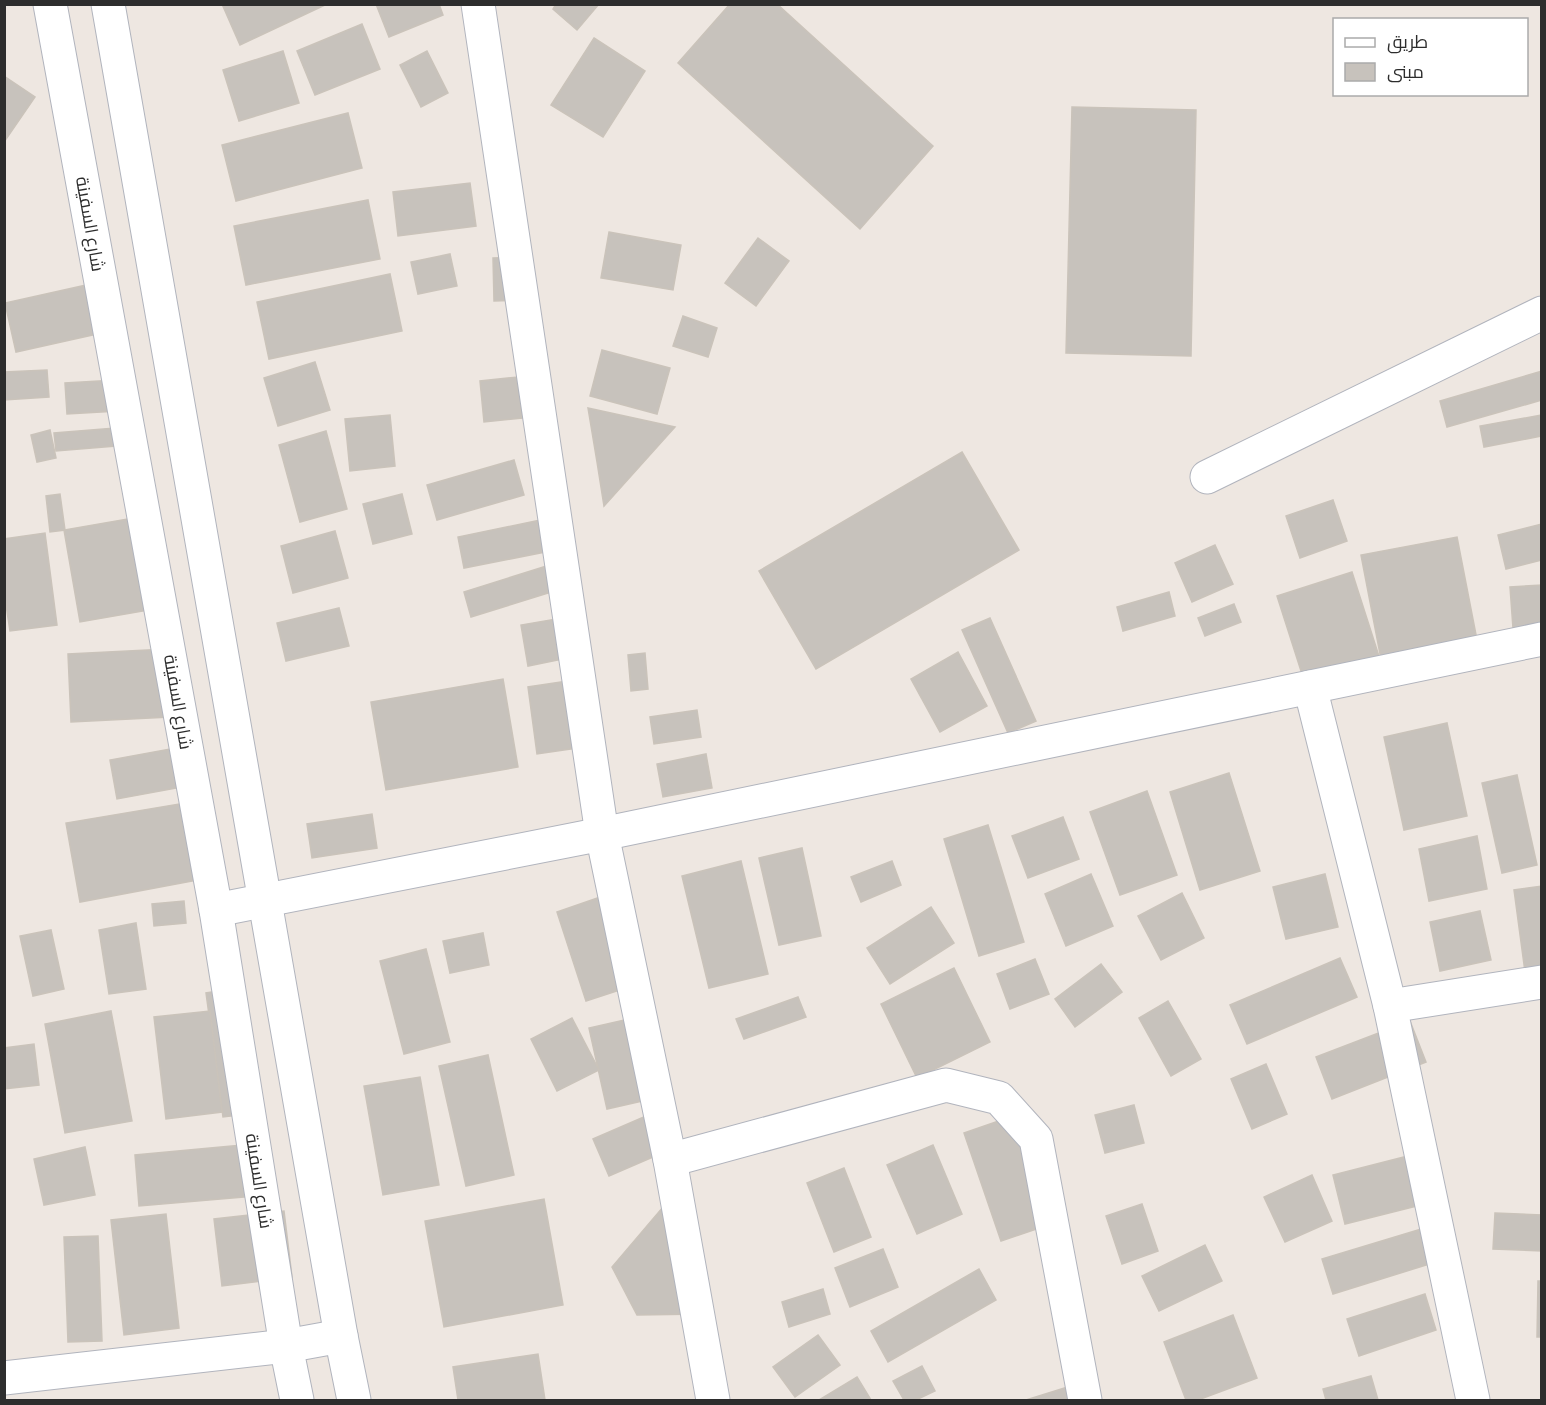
<svg xmlns="http://www.w3.org/2000/svg" width="1546" height="1405" viewBox="0 0 1546 1405" font-family="'Source Sans 3',Cairo,sans-serif">
  <style>
    .building { fill: #c7c2bc; stroke: #cac3ba; stroke-width: 1.5 }
    .lines { fill: none; stroke-linecap: round; stroke-linejoin: round }
    .minor-casing { stroke: #b1b4bd; stroke-width: 35 }
    .minor { stroke: #fff; stroke-width: 33 }
    .labels { text-anchor: middle; stroke-width: 6; stroke-linejoin: round; paint-order: stroke }
    .street-label { font-size: 18px; fill: #2d2d2d; stroke: #fff }
  </style>
  <rect width="100%" height="100%" fill="#eee7e1"/>
  <g class="building">
    <path d="M222,4H327L240,45Z"/>
    <path d="M376,4H439L443,15L389,37Z"/>
    <path d="M556,4H599L577,30L553,9Z"/>
    <path d="M730,4H777L933,146L860,229L678,63Z"/>
    <path d="M362,24L380,69L315,95L297,51Z"/>
    <path d="M594,38L645,71L603,137L551,105Z"/>
    <path d="M283,51L299,103L239,121L223,70Z"/>
    <path d="M427,51L448,93L421,107L400,65Z"/>
    <path d="M4,76L35,97L4,142Z"/>
    <path d="M1072,107L1196,110L1191,356L1066,353Z"/>
    <path d="M348,113L362,168L236,201L222,145Z"/>
    <path d="M470,183L476,226L398,236L393,192Z"/>
    <path d="M368,200L380,259L246,285L234,226Z"/>
    <path d="M609,232L681,245L673,290L601,278Z"/>
    <path d="M758,238L789,261L756,306L725,283Z"/>
    <path d="M450,254L457,286L418,294L411,262Z"/>
    <path d="M526,257L527,300L494,301L493,258Z"/>
    <path d="M390,274L402,331L269,359L257,302Z"/>
    <path d="M91,284L102,333L16,352L5,303Z"/>
    <path d="M683,316L717,328L708,357L673,346Z"/>
    <path d="M602,350L670,368L657,414L590,396Z"/>
    <path d="M315,362L330,410L278,426L264,378Z"/>
    <path d="M47,370L49,397L4,400V372Z"/>
    <path d="M1542,371V400L1447,427L1440,401Z"/>
    <path d="M518,377L522,418L484,422L480,381Z"/>
    <path d="M116,380L118,411L67,414L65,383Z"/>
    <path d="M588,408L675,427L604,506L597,462Z"/>
    <path d="M390,415L395,466L350,471L345,419Z"/>
    <path d="M1542,415V436L1484,447L1480,426Z"/>
    <path d="M115,428L116,446L56,451L54,433Z"/>
    <path d="M50,430L56,458L37,462L31,435Z"/>
    <path d="M326,431L347,509L300,522L279,445Z"/>
    <path d="M962,452L1019,550L816,669L759,571Z"/>
    <path d="M514,460L524,495L437,520L427,485Z"/>
    <path d="M60,494L65,530L50,532L46,496Z"/>
    <path d="M402,494L412,534L373,544L363,504Z"/>
    <path d="M1333,500L1347,541L1300,558L1286,516Z"/>
    <path d="M560,516L566,548L464,568L458,537Z"/>
    <path d="M133,518L149,610L80,622L64,530Z"/>
    <path d="M1542,524V560L1506,569L1498,535Z"/>
    <path d="M335,531L348,578L293,593L281,546Z"/>
    <path d="M45,533L57,625L10,631L4,592V539Z"/>
    <path d="M1457,537L1477,640L1381,659L1361,555Z"/>
    <path d="M1215,545L1233,584L1192,602L1175,563Z"/>
    <path d="M553,564L561,589L471,617L464,592Z"/>
    <path d="M1352,572L1385,675L1310,699L1277,596Z"/>
    <path d="M1542,585V640L1514,642L1510,587Z"/>
    <path d="M1169,592L1175,616L1123,631L1117,607Z"/>
    <path d="M1234,604L1241,622L1205,636L1198,618Z"/>
    <path d="M339,608L349,646L286,661L277,623Z"/>
    <path d="M990,618L1036,721L1008,733L962,630Z"/>
    <path d="M556,619L563,659L528,666L521,625Z"/>
    <path d="M167,649L170,717L71,722L68,654Z"/>
    <path d="M958,652L987,706L940,732L911,679Z"/>
    <path d="M645,653L648,689L631,691L628,655Z"/>
    <path d="M503,679L518,767L386,790L371,702Z"/>
    <path d="M567,681L577,748L537,754L528,687Z"/>
    <path d="M697,710L701,737L654,744L650,717Z"/>
    <path d="M1447,723L1467,816L1404,830L1384,737Z"/>
    <path d="M197,744L204,783L117,799L110,760Z"/>
    <path d="M706,754L712,788L663,797L657,764Z"/>
    <path d="M1229,773L1260,871L1200,890L1170,792Z"/>
    <path d="M1517,775L1537,865L1502,873L1482,783Z"/>
    <path d="M1147,791L1177,875L1120,895L1090,812Z"/>
    <path d="M185,803L198,880L80,902L66,823Z"/>
    <path d="M372,814L377,848L312,858L307,824Z"/>
    <path d="M1063,817L1079,859L1028,878L1012,836Z"/>
    <path d="M988,825L1024,942L979,956L944,839Z"/>
    <path d="M1477,836L1487,889L1429,901L1419,849Z"/>
    <path d="M802,848L821,936L779,945L759,858Z"/>
    <path d="M741,861L768,974L709,988L682,876Z"/>
    <path d="M892,861L901,885L861,902L851,877Z"/>
    <path d="M1091,874L1113,926L1066,946L1045,894Z"/>
    <path d="M1325,874L1338,927L1286,939L1273,887Z"/>
    <path d="M1542,886V969L1525,972L1514,890Z"/>
    <path d="M1182,893L1204,938L1161,960L1138,916Z"/>
    <path d="M609,894L638,984L586,1001L557,912Z"/>
    <path d="M184,901L186,923L154,926L152,904Z"/>
    <path d="M931,907L954,943L890,984L867,948Z"/>
    <path d="M1480,911L1491,960L1440,971L1430,922Z"/>
    <path d="M136,923L146,989L109,994L99,930Z"/>
    <path d="M51,930L64,989L33,996L20,936Z"/>
    <path d="M483,933L489,965L450,973L443,941Z"/>
    <path d="M426,949L450,1042L404,1054L380,961Z"/>
    <path d="M1340,958L1357,997L1247,1044L1230,1005Z"/>
    <path d="M1035,959L1049,994L1010,1009L997,974Z"/>
    <path d="M1101,964L1122,992L1075,1027L1055,999Z"/>
    <path d="M954,968L990,1042L917,1078L881,1004Z"/>
    <path d="M238,988L255,1113L223,1117L206,993Z"/>
    <path d="M798,997L806,1017L744,1039L736,1019Z"/>
    <path d="M1168,1001L1201,1059L1171,1076L1139,1018Z"/>
    <path d="M111,1011L132,1121L65,1133L45,1024Z"/>
    <path d="M210,1011L222,1112L166,1119L154,1017Z"/>
    <path d="M651,1014L669,1095L607,1109L589,1028Z"/>
    <path d="M572,1018L599,1070L557,1091L531,1039Z"/>
    <path d="M1410,1021L1426,1062L1332,1099L1316,1057Z"/>
    <path d="M34,1044L39,1085L4,1089V1048Z"/>
    <path d="M488,1055L514,1175L466,1186L439,1066Z"/>
    <path d="M1266,1064L1287,1114L1252,1129L1231,1079Z"/>
    <path d="M420,1077L439,1185L383,1195L364,1086Z"/>
    <path d="M1134,1105L1144,1143L1105,1153L1095,1115Z"/>
    <path d="M653,1113L669,1150L609,1176L593,1139Z"/>
    <path d="M1019,1114L1057,1222L1001,1241L964,1133Z"/>
    <path d="M264,1143L269,1195L139,1206L135,1155Z"/>
    <path d="M933,1145L962,1214L917,1234L887,1165Z"/>
    <path d="M85,1147L95,1195L44,1205L34,1159Z"/>
    <path d="M1404,1157L1417,1206L1345,1224L1333,1175Z"/>
    <path d="M844,1168L871,1237L834,1252L807,1183Z"/>
    <path d="M1312,1175L1332,1221L1285,1242L1264,1197Z"/>
    <path d="M686,1180L701,1314L637,1315L612,1267Z"/>
    <path d="M544,1199L563,1305L444,1327L425,1221Z"/>
    <path d="M1142,1204L1158,1251L1122,1264L1106,1216Z"/>
    <path d="M284,1211L292,1277L222,1286L214,1219Z"/>
    <path d="M1495,1213L1542,1215V1251L1493,1249Z"/>
    <path d="M166,1214L179,1328L124,1335L111,1220Z"/>
    <path d="M1428,1227L1439,1261L1333,1294L1322,1259Z"/>
    <path d="M98,1236L102,1341L68,1342L64,1237Z"/>
    <path d="M1205,1245L1222,1281L1159,1311L1142,1276Z"/>
    <path d="M883,1249L898,1287L850,1307L835,1268Z"/>
    <path d="M979,1269L996,1300L888,1362L871,1331Z"/>
    <path d="M1538,1281H1542V1337H1537Z"/>
    <path d="M823,1289L830,1314L789,1327L782,1302Z"/>
    <path d="M1425,1294L1436,1330L1359,1356L1347,1319Z"/>
    <path d="M1233,1315L1257,1378L1198,1400H1186L1164,1342Z"/>
    <path d="M818,1335L840,1365L795,1397L773,1367Z"/>
    <path d="M538,1354L545,1400H458L453,1367Z"/>
    <path d="M922,1366L935,1391L916,1400H904L893,1381Z"/>
    <path d="M1371,1376L1378,1400H1326L1323,1389Z"/>
    <path d="M857,1377L871,1400H819Z"/>
    <path d="M1071,1386L1076,1400H1026Z"/>
  </g>
  <g class="lines">
    <g class="minor-casing">
      <g id="minor">
        <path d="M50,4L216,910L286,1346L297,1400"/>
        <path d="M108,4L341,1336L354,1400"/>
        <path d="M478,4L602,834L670,1160L713,1400"/>
        <path d="M1207,477L1542,313"/>
        <path d="M1310,687L1390,1006L1542,982"/>
        <path d="M216,910L602,834L1542,639"/>
        <path d="M1390,1006L1473,1400"/>
        <path d="M670,1160L946,1085L999,1098L1036,1139L1085,1400"/>
        <path d="M4,1378L286,1346L341,1336"/>
      </g>
    </g>
    <use href="#minor" class="minor"/>
  </g>
  <g class="labels">
    <g class="street-label">
      <text transform="translate(90 224) rotate(80)" y="6">شارع السفينة</text>
      <text transform="translate(178 702) rotate(80)" y="6">شارع السفينة</text>
      <text transform="translate(259 1181) rotate(81)" y="6">شارع السفينة</text>
    </g>
  </g>
  <rect width="1546" height="1405" fill="none" stroke="#2d2d2d" stroke-width="12"/>
  <rect x="1333" y="18" width="195" height="78" fill="#ffffff" stroke="#ababab" stroke-width="1.5"/>
  <rect x="1345" y="38" width="30" height="9" fill="#ffffff" stroke="#ababab" stroke-width="1.5"/>
  <text x="1387" y="48" font-size="18" fill="#2d2d2d">طريق</text>
  <rect x="1345" y="63" width="30" height="18" fill="#c7c2bc" stroke="#ababab" stroke-width="1.5"/>
  <text x="1387" y="78" font-size="18" fill="#2d2d2d">مبنى</text>
</svg>
